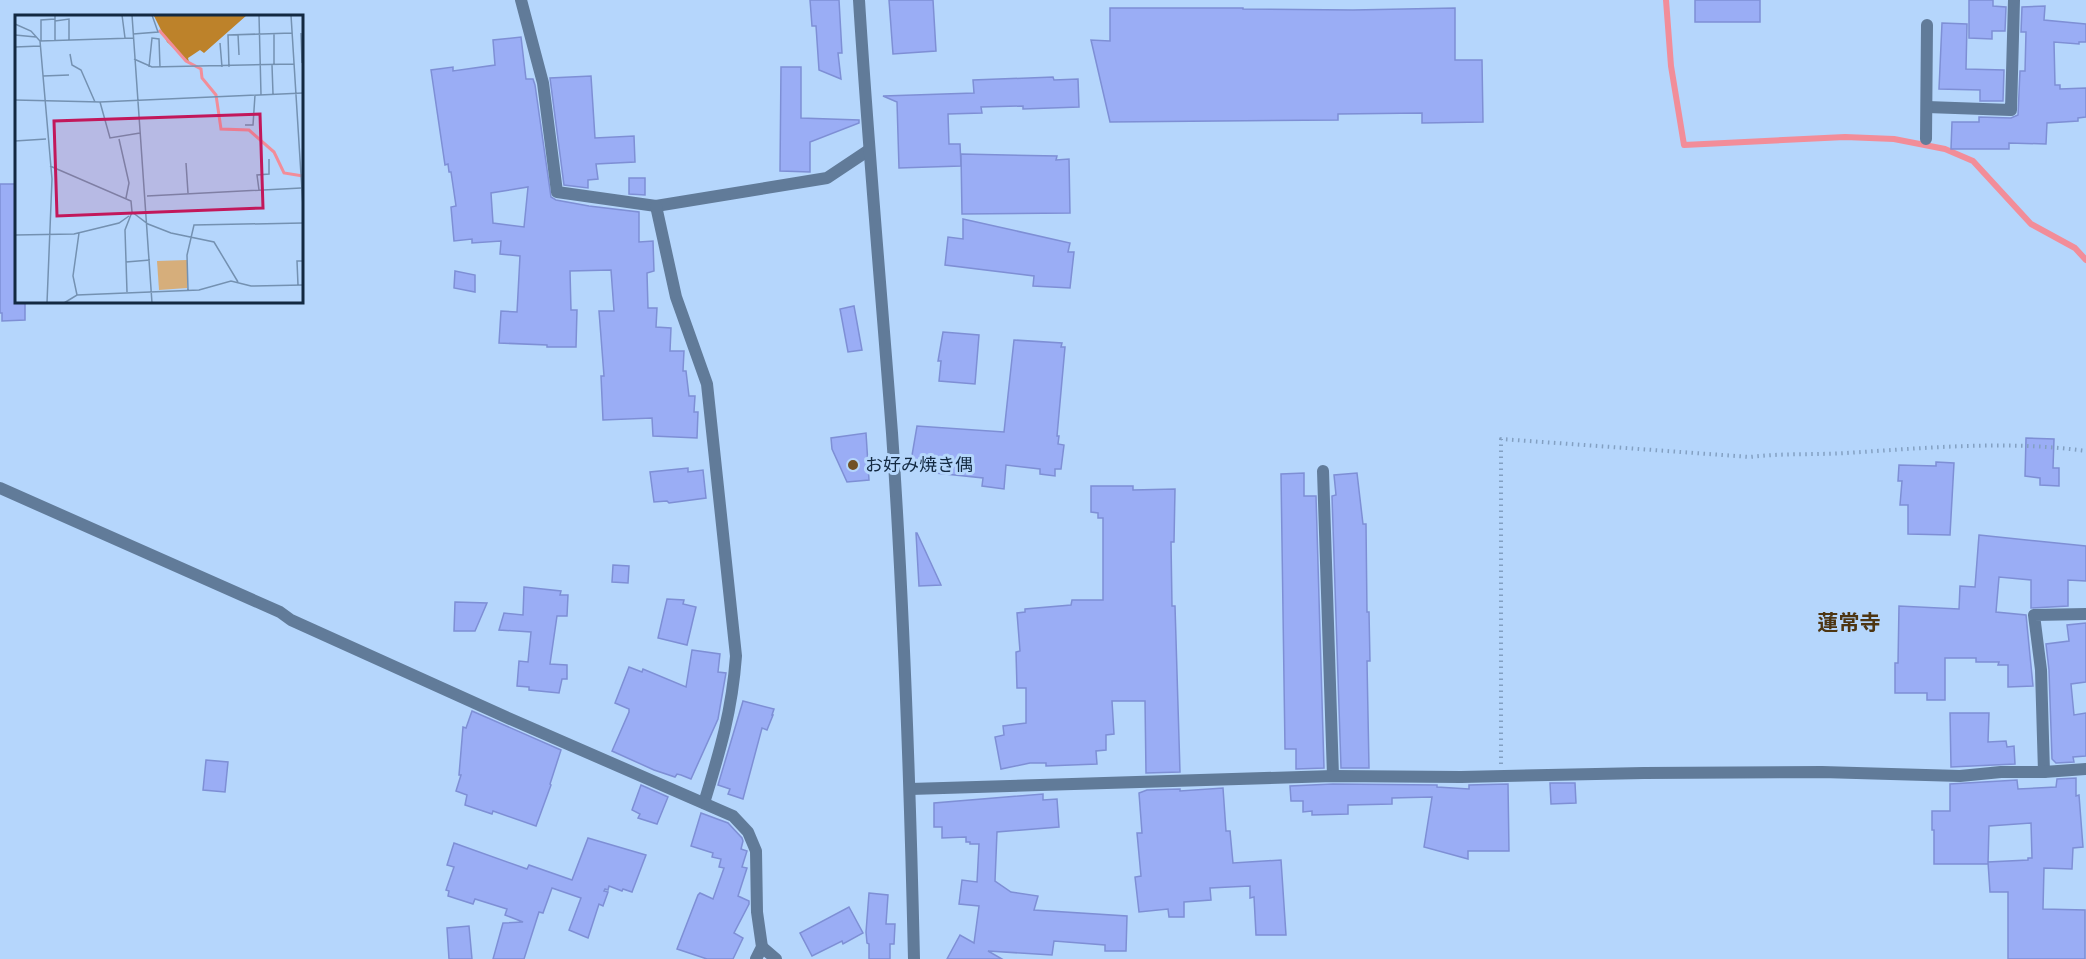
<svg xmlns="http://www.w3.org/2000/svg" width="2086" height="959" viewBox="0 0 2086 959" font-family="Inter,'Noto Sans JP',sans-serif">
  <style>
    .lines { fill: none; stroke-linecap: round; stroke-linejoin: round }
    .stream { stroke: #f28d99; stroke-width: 6 }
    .building { fill: #9aadf5; stroke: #7e8fd5; stroke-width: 1.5; fill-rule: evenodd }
    .path { stroke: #83a0c2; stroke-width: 4; stroke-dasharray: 1.5 4.5; stroke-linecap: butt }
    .minor { stroke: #617b99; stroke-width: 12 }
    .tertiary { stroke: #617b99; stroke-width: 12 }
    .poi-dot { fill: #715227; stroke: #b5d6fc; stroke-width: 2 }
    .labels { text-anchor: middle; stroke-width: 6; stroke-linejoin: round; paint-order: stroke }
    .poi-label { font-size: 18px; fill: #132941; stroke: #b5d6fc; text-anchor: start }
    .quarter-label { font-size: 21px; font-weight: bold; fill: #4d3512; stroke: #b5d6fc }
    .inset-river { fill: none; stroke: #f28d99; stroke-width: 3 }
    .inset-road { fill: none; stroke: #7491b1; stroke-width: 1.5 }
    .view { fill: #c2185b; fill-opacity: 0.15; stroke: #c2185b; stroke-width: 3 }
    .inset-edge { fill: none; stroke: #132941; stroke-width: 3 }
  </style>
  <rect width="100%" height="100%" fill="#b5d6fc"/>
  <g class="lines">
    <path class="stream" d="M1666,0L1671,66L1684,145L1845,137L1894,139L1945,149L1973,161L2031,224L2075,248L2086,260"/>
  </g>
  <g class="building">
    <path d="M810,0H839L842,53H838L841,79L819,70L816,26H812Z"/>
    <path d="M889,0H933L936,51L893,54Z"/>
    <rect x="1695" y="0" width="65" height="22"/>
    <path d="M1969,0H1993V6L2006,7L2005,31H1992V39L1969,38Z"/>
    <path d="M2045,6L2044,20L2086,24V42H2079V44L2054,42L2055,85H2060V89L2086,88V117L2078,118V121L2047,123L2046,144L2009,143V149H1951L1952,122H1979V117L2011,118L2018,115L2020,71H2025L2026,32H2021L2022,7Z"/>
    <path d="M1110,8H1243V9L1353,10L1455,8V60H1482L1483,122L1422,123V113L1338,114V120L1110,122L1091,40L1110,41Z"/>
    <path d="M1942,23L1967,24L1966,69L2004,70L2003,101H1980V90L1939,89Z"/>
    <path d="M521,37L526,79H533L535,85L551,197L556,200L589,206L639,212V242L653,241L654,271L647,273L648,308H657L656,327L671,328L670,351H684L683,371H686L689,396H695L694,412H698L697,438L653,436L652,418L603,420L601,376H604L599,311H614L611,270L570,271L571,310H577L576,347H547V345L499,343L501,311L517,312L520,256L500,254L501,241L472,243V239L454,241L451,207L456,206L451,172H449L448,164L445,165L431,70L453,67V71L495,65L493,40ZM528,187L524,227L493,223L491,193Z"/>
    <path d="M781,67H801V118L859,120V123L810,142V172L780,171Z"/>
    <path d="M591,76L595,138L634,136L635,162L596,164L598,179L588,180V188L564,185L550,78Z"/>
    <path d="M1053,77L1054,80L1078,79L1079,107L1023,109V106L981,107L982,113L948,114L949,144H960L961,166L899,168L897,102L883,96L974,93L973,80Z"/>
    <path d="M961,154L1057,156L1056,160L1069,159L1070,213L962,214Z"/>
    <path d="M629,178H645V195L629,194Z"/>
    <path d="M0,184H16V302H25V320L2,321V313H0Z"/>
    <path d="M963,219L1070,243L1068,252H1074L1070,288L1033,286L1034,276L945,265L948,237L963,239Z"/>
    <path d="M455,271L475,275V292L454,288Z"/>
    <path d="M854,306L862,350L848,352L840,309Z"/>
    <path d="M943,332L979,335L975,384L939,381L941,361H938Z"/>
    <path d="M1014,340L1062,343L1061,347H1065L1057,436H1059L1058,444L1064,445L1061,469H1055V476L1040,474V469L1006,465L1004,489L982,486L983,478L936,473L937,465L911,461L917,426L1004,432Z"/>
    <path d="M866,433L869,480L847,482L832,449L831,438Z"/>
    <path d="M2026,438L2054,439L2053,468H2059V486L2040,485V478L2025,476Z"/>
    <path d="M1936,462L1954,463L1950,535L1908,534V505H1900L1902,481H1898L1899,465L1936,466Z"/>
    <path d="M688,468V472L703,470L706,498L669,503L667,501L654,502L650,472Z"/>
    <path d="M1304,473V496H1316L1324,768L1296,769V749H1285L1281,474Z"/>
    <path d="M1357,473L1363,524H1366L1367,612H1369L1370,661H1367L1369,768H1341L1332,496L1336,495L1334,475Z"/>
    <path d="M1091,486H1133V490L1175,489L1174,542H1171L1172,606H1175L1180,772L1146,773L1145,701H1112L1114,734L1106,735V750L1096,751L1097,764L1046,766V763H1030L1001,769L995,737L1004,735L1003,726L1026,723V688H1017L1016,652L1020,651L1017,613L1025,612V609L1071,605L1072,600H1103V518H1098V513L1091,512Z"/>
    <path d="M916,533H917L941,585L919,586Z"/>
    <path d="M1979,535L2086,546V581L2068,580V606L2031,608V580L1999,577L1996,612L2026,615L2033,686L2008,687V665H1998L1999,662H1976V658H1945V700H1927V693H1895V663H1898L1899,606L1959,609L1960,586L1975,587Z"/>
    <path d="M613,565L629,566L628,583L612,582Z"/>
    <path d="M524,587L561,591L560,595H568L567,616H557L550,664L567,665V679H562L559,693L529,690V687L517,686L519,661L528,662L531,632L499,630L504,613L523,615Z"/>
    <path d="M667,599L684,600L683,604L696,607L687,645L658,638Z"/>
    <path d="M455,602L487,603L475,631H454Z"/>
    <path d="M2086,623V682L2071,684L2074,715L2086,713V756L2073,757L2074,762L2056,763L2052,759L2049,670L2046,644L2069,641L2067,625Z"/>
    <path d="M692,650L720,654L718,672L726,673L718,719L691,779L681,775L677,774L675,777L654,770L612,751L629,712V709L615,703L629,667L642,672L643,669L686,687Z"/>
    <path d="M743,701L774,709L772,715H773L767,730L762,728L743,799L728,794L730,789L718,785Z"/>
    <path d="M472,711L561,750L550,784L551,785L536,826L493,811L492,814L465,805L467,795L456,791L461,775H459L463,727L466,728Z"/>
    <path d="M1950,713H1989L1988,742L2006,741L2007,747L2014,746L2015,764L1951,767Z"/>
    <path d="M206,760L228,762L225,792L203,790Z"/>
    <path d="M2076,778V796L2079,795L2083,847L2073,848L2072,869L2044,868L2043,909L2085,910V959H2008V892H1990L1988,862L2028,860V858H2032L2031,823L1989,826L1988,864H1934V830H1932V811H1950V784L2017,780L2018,789L2056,787L2057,779Z"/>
    <path d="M1550,783H1575L1576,803L1551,804Z"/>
    <path d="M1333,784L1437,785V787L1469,789V785L1508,784L1509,851H1468V859L1424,847L1432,797L1392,798V804L1348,805V814L1312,815V811L1303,812V801H1291L1290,786Z"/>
    <path d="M641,785L668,797L657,824L638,818L640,814L632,810Z"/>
    <path d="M1223,788L1226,831H1230L1233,863L1281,860L1286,935H1256L1254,897L1250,898V886L1210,888L1211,900L1184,902V917H1169L1168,909L1139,912L1135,877L1141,876L1137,833H1142L1139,793L1147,790L1180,789V791Z"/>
    <path d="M1043,794V800L1057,799L1059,827L997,832L995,881L1011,892L1038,896L1034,910L1127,916L1126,951H1105V945L1054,941L1052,955L988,951L1002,959H947L960,935L974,943L979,906L959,904L962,880L977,882L979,844H970V842H966V837L942,838V827H934V803Z"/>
    <path d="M701,813L728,823L742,838L743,841L741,849L747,851L742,867L747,868L738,896L749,901V904L734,933L743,938L733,959H707L677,949L698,895L700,893L713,899L724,868L719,867L721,859L712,857L713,853L691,846Z"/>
    <path d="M588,838L646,855L632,892L623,889L622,891L609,886L608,890L605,889L604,891L608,892L603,906L599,904L588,938L569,930L581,898L552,888L543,913L539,912L524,959H493L503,923L523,922L505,915L507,909L475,899L473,904L448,896L449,891L446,890L454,867L447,865L454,843L527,869L529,865L572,880Z"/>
    <path d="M869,893L888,895L886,924H895L894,944H890V959H869V944L867,943L866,932Z"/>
    <path d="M849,907L863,933L843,944L842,941L812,956L800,933Z"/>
    <path d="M469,926L472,959H449L447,928Z"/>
  </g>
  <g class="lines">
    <path class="path" d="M1501,764V439L1750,457C1782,453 1814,455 1846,453C1926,448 2007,440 2086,451"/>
    <g class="minor">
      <path d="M521,0L543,83L557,192L656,206L827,178L869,150"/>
      <path d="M1927,107L2011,110L2014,0"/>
      <path d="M1926,139L1927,25"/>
      <path d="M656,206L676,297L707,384L736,656C732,711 720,751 704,803"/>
      <path d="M1323,471L1333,776"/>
      <path d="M0,488L280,612L291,620L508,718L733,816L748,832L756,851L757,912L762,947L756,959"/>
      <path d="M2044,772L2041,670L2034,615L2086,614"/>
      <path d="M910,789L1333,776L1461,777L1644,773L1822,772L1960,776L2001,772H2044L2086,769"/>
      <path d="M762,947L776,959"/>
    </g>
    <path class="tertiary" d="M859,0C868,145 881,289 892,433C904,608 910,784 914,959"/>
  </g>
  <circle class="poi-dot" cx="853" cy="465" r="6"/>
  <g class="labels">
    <g class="poi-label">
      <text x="865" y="471">お好み焼き偶</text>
    </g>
    <g class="quarter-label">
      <text x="1849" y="630">蓮常寺</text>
    </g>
  </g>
  <g transform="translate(15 15)">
    <rect width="288" height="288" fill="#b5d6fc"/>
    <path d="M172,245V273L144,275L142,246Z" fill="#d6ae7b"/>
    <path d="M232,0L189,38L185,35L173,43L174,47L152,27L139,1Z" fill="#bd822a"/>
    <path class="inset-river" d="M144,15L171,46L186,54L187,63L201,80L206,114L234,115L259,137L269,158L288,161"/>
    <path class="inset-road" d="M107,0L110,23M117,0L137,288M244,0L246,80M276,0L288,192M40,6L54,4V25M0,9L16,16L25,26L37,164L32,288M259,18V50M286,18L287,48M118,19L143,17L137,0M223,19L224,40M0,20L21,22M25,26L118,23M26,26V5L40,4M40,26V0M205,28L207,52M0,32L25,31M55,39L57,50L66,55L80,87M119,44L137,52L279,49M257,50L258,79M134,52L137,23L144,24L145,52M214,52L213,20L277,18M28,61L54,60M0,85L85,87L288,78M85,87L95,123L125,118M230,110H238L240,80M104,124L114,168L111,183M0,126L31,124M171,148L173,178M35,151L116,186L117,197L110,215L112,277M244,175L242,160L254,159V144M132,181L286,173M117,197L133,209L156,218L199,227L223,267M0,220L59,219L104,208L114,201M111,247L135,245M283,270L282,246H288M173,275L172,240L179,210L288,208M62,280L58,261L64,218M49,288L62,280L184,275L216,266L236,271L288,270"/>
    <path class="view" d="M245,99L248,193L42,201L39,106Z"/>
    <rect width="288" height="288" class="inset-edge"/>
  </g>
</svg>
